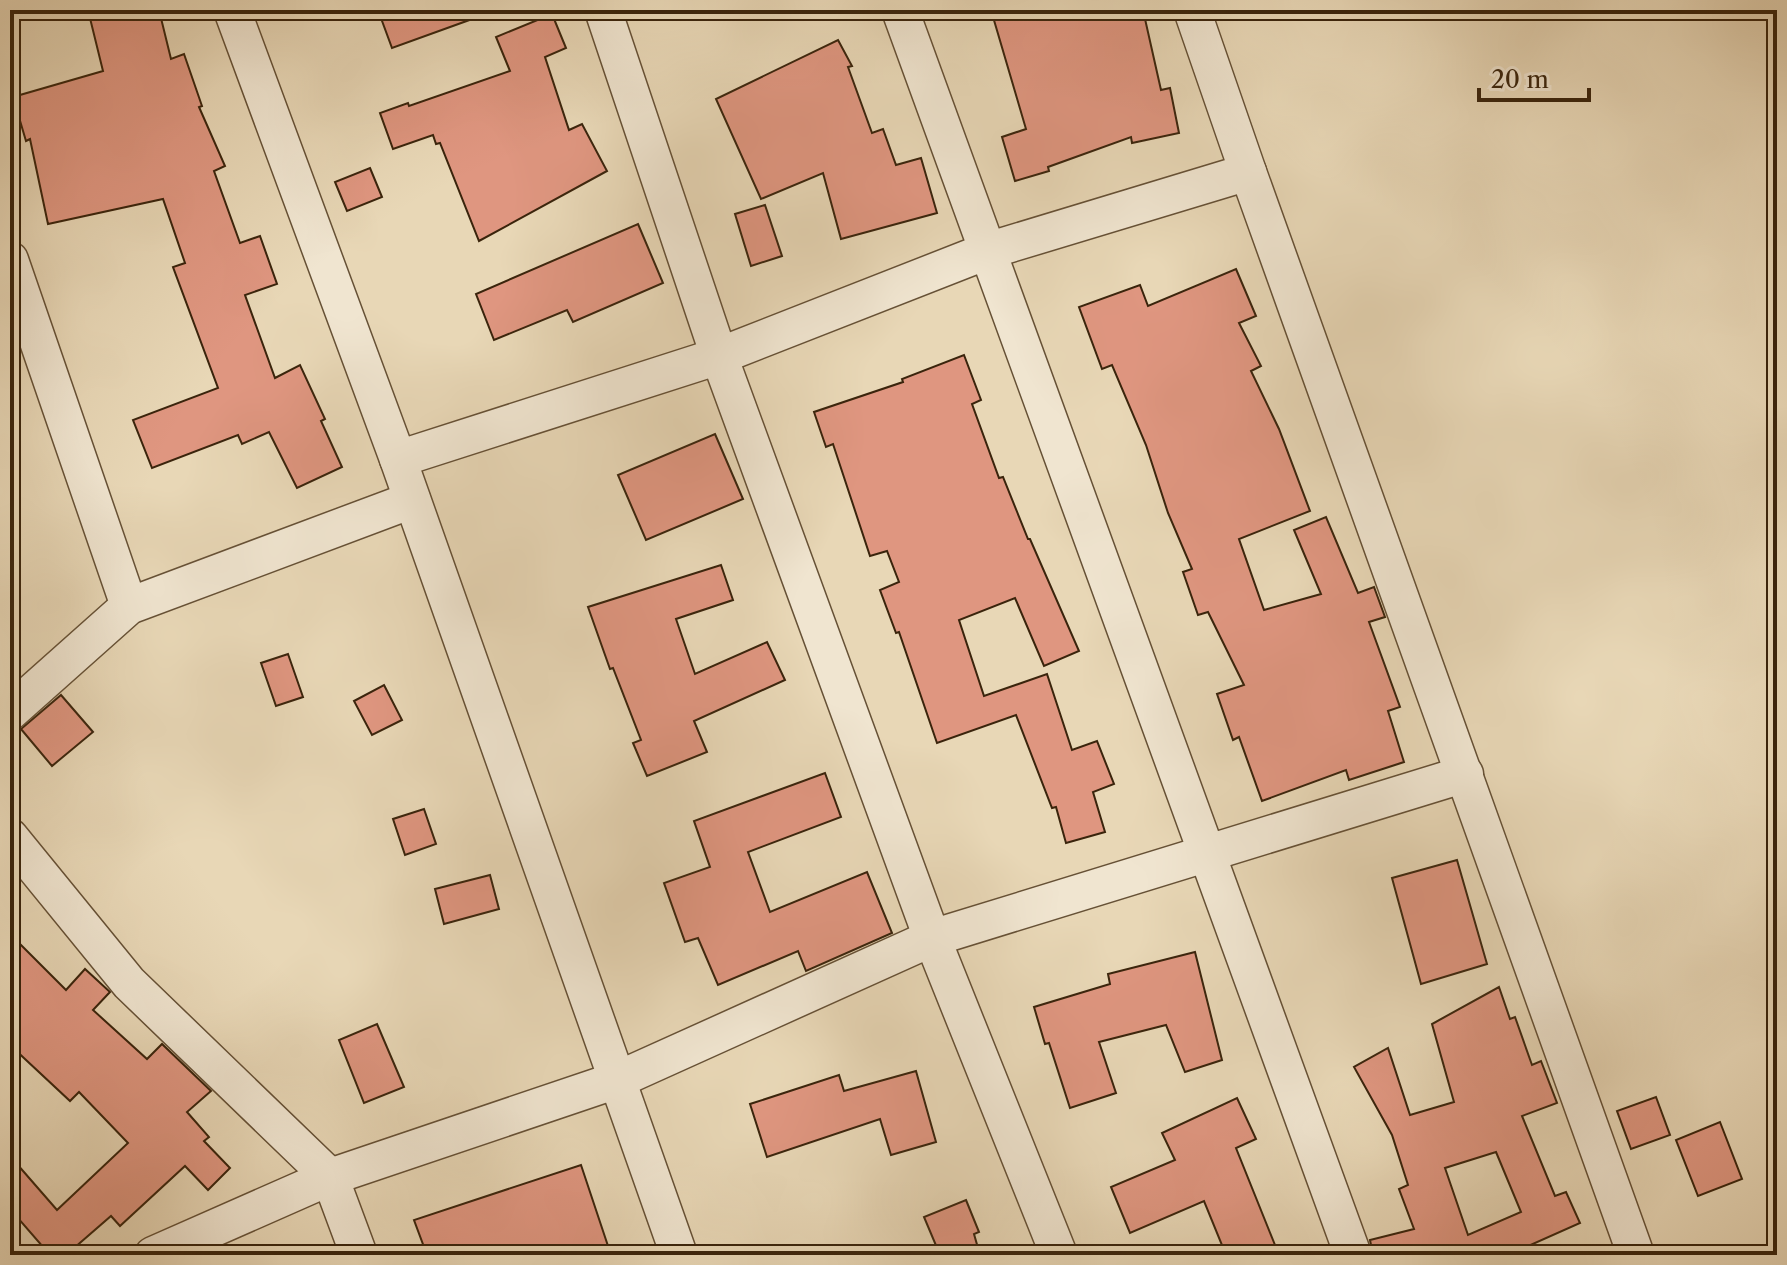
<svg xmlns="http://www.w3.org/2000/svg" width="1787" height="1265" viewBox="0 0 1787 1265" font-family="'Libre Caslon Text',serif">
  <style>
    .building { fill: #df9680; stroke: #3a240c; stroke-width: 2; fill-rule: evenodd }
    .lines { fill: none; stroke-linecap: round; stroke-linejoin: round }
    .minor-casing { stroke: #665136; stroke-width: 39 }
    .minor { stroke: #f0e5d0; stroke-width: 36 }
  </style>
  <rect width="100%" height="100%" fill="#e8d7b6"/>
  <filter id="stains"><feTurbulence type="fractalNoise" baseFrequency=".0025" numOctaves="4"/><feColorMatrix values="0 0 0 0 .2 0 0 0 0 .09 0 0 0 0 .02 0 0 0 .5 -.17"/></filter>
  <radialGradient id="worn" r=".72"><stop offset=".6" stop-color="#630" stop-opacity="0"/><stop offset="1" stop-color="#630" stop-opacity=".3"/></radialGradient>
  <g class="building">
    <path d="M88,10H159L171,59L184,54L202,106L199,107L225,166L214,171L240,243L260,236L277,284L245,295L275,378L300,365L325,419L321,421L342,467L297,488L269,432L242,444L238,435L152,468L133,420L218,388L173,267L185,263L163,199L48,224L30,139L26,141L13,97L103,71Z"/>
    <path d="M378,10H485L486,14L392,48Z"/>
    <path d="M991,10H1143L1161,90L1170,88L1179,133L1132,143L1131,137L1048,167L1049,171L1015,181L1002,137L1026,129Z"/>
    <path d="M552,14L566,48L545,57L569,130L582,124L607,171L479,241L440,143L436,144L433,135L393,149L380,113L408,103L409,106L510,71L496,37Z"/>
    <path d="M838,40L852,66L848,67L872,133L883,129L896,165L921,158L937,213L841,239L823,173L761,199L716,99Z"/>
    <path d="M370,168L382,197L347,211L335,182Z"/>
    <path d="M765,205L782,256L751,266L735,214Z"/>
    <path d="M638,224L663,283L573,322L567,310L494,340L476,294Z"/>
    <path d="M1236,269L1256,316L1239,323L1261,366L1251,371L1279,429L1310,511L1239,539L1264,610L1321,594L1294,530L1326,517L1358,593L1374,587L1385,617L1369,622L1400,707L1388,711L1404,762L1349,780L1346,770L1262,801L1239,737L1233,740L1217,694L1244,685L1208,612L1198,615L1183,572L1192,569L1168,513L1146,445L1112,365L1102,369L1079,307L1140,285L1148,306Z"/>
    <path d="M964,355L981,400L972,404L999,478L1003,477L1028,539H1030L1079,651L1044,666L1015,598L959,620L984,696L1047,674L1072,750L1097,741L1114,784L1093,792L1105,832L1066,843L1056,807L1052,808L1016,715L937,743L899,632L896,633L880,590L899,582L887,551L870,556L833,444L826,447L814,412L903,382L902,379Z"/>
    <path d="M715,434L743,499L646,540L618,475Z"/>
    <path d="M721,565L733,600L676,619L695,674L767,642L785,680L694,721L707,752L647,776L633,743L641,740L613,668L610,669L588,607Z"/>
    <path d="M288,654L303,697L276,706L261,663Z"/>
    <path d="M384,685L402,720L372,735L354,701Z"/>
    <path d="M61,695L93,732L52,766L21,729Z"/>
    <path d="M825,773L841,817L748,852L770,912L867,872L892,933L806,971L798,951L718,985L698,938L685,942L664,883L710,867L694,821Z"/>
    <path d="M424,809L436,844L405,855L393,819Z"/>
    <path d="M1457,860L1487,964L1421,984L1392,878Z"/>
    <path d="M490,875L499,909L444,924L435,889Z"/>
    <path d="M10,934L66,990L85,969L110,992L93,1010L147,1059L162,1044L211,1091L187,1112L209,1137L204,1141L230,1168L208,1190L185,1166L120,1226L111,1216L66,1255H50L10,1209V1156L57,1210L128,1143L79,1092L70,1101L10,1045Z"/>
    <path d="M1195,952L1222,1060L1185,1072L1166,1025L1099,1042L1116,1093L1070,1108L1049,1043L1045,1044L1034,1007L1110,984L1108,974Z"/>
    <path d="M1499,987L1510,1019L1515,1017L1532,1065L1541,1061L1557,1103L1522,1116L1555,1196L1566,1192L1580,1223L1508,1255H1373L1370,1240L1414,1229L1399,1189L1408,1185L1392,1135L1354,1067L1388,1048L1410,1115L1454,1102L1432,1024ZM1496,1152L1521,1212L1468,1235L1445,1168Z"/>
    <path d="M377,1024L404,1087L364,1103L339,1040Z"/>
    <path d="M916,1071L936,1142L891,1155L880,1119L767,1157L750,1104L839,1075L844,1091Z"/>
    <path d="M1656,1097L1670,1135L1631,1149L1617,1111Z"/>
    <path d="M1237,1098L1256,1139L1236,1148L1279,1255H1226L1204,1201L1130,1233L1111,1187L1175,1160L1162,1133Z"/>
    <path d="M1720,1122L1742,1179L1698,1196L1676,1140Z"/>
    <path d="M581,1165L611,1255H427L414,1220Z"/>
    <path d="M966,1200L979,1232L974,1234L980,1255H940L924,1217Z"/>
  </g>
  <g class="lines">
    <g class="minor-casing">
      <g id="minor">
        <path d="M232,10L398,459L679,1255"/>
        <path d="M603,10L719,356L932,938L1059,1255"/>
        <path d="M900,10L1353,1255"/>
        <path d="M1192,10L1248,172L1636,1255"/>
        <path d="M10,260L129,606"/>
        <path d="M398,459L719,356L987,251L1248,172"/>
        <path d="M10,712L129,606L412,500"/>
        <path d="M10,837L129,983L330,1177L359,1255"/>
        <path d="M153,1255L330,1177L617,1080L932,938L1465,774"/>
      </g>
    </g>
    <use href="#minor" class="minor"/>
  </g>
  <rect width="1787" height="1265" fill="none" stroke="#e8d7b6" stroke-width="40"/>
  <rect x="12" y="12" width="1763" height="1241" fill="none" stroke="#3a240c" stroke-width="4"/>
  <rect x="20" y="20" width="1747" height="1225" fill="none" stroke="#3a240c" stroke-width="2"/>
  <path d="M1479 88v12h110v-12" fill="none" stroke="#3a240c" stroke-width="4"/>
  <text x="1491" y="88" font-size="24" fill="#3a240c" stroke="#f0e5d0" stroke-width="6" paint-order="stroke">20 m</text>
  <rect width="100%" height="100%" filter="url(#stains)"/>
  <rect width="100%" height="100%" fill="url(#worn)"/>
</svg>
